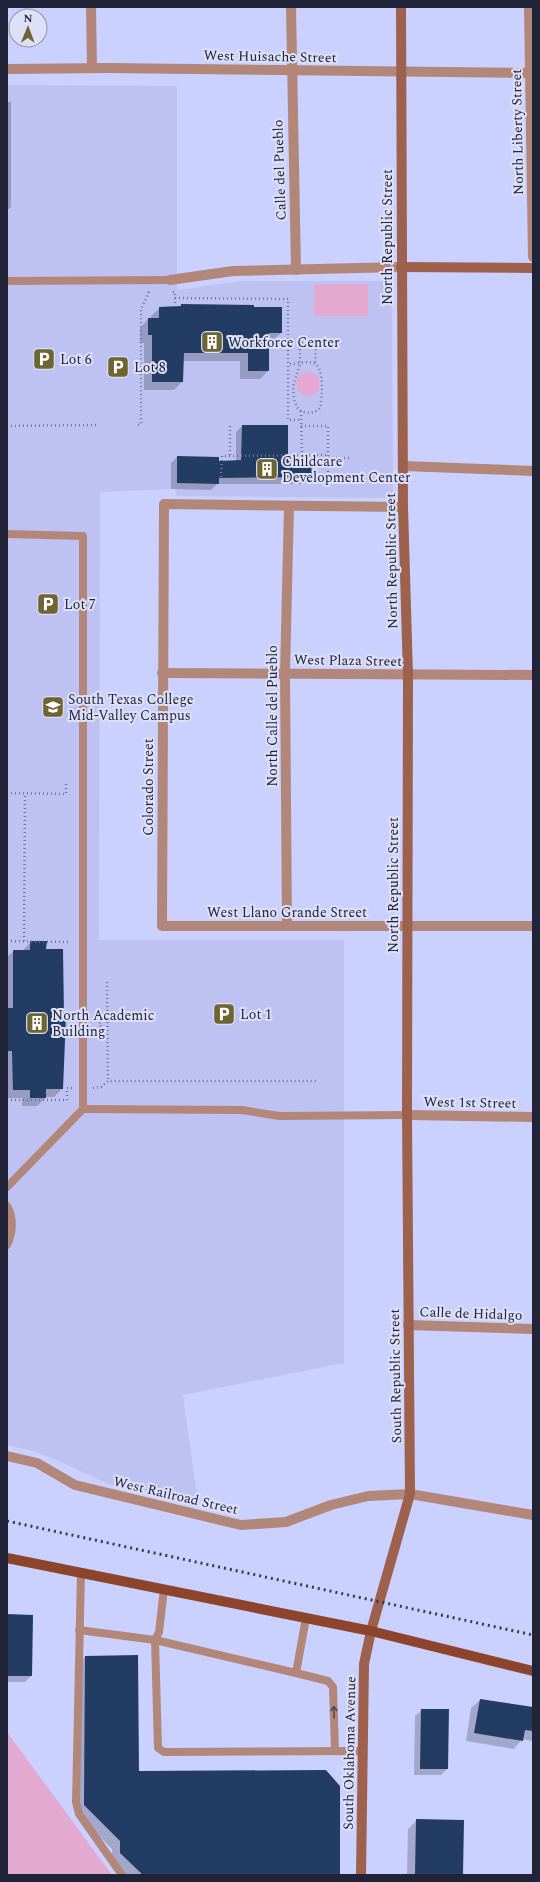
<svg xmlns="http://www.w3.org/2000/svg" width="540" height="1882" viewBox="0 0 540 1882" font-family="Spectral,serif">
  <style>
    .built { fill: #bdc2f3 }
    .green { fill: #e3a9d0 }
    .shadow { fill: #0003 }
    .building { fill: #223c64 }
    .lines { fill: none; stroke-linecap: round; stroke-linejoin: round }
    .path { stroke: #737798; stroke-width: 2.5; stroke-dasharray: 1 3; stroke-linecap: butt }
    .lane { stroke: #b2877a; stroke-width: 8 }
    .street { stroke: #b2877a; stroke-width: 10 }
    .secondary { stroke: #9e614d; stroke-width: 10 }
    .primary { stroke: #8d442c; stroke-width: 10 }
    .rail { stroke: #363850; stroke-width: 3; stroke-dasharray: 2 4; stroke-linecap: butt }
    .oneway { stroke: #54464f }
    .labels { text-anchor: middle; stroke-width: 4; stroke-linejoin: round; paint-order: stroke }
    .street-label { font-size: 14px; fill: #212338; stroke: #dde0f7 }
    .poi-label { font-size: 14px; fill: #212338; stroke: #dde0f7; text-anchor: start }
  </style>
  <rect width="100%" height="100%" fill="#cbd1fe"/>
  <path class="built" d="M7,85L177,86V290L243,281H390L392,284L393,494L390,498L177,496L175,489L100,492L99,940H344V1363L183,1395L197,1496L192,1501L108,1484L54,1459L33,1451L7,1445Z"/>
  <g class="green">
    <rect x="314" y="284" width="54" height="32"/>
    <circle cx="308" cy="384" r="12"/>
    <path d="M7,1732L112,1875H7Z"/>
  </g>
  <g class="shadow">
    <path d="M7,102H11V207L7,211Z"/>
    <path d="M160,308H253L281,333L272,341H268V371L260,379H240V361H183L182,382L174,390H144V343H140V328L148,319H151V316Z"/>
    <path d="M242,426L287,462L310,461L311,477L304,484H217L211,490L171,489V463L177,457L218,462L236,461V432Z"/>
    <path d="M31,942L45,950L63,1016L65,1017L62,1089L54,1097H46L37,1106H22V1098H7V957L14,951H22Z"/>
    <path d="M7,1615L31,1676L25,1682H7Z"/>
    <path d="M85,1657L138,1772L339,1875H126L112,1861V1849L76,1813L77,1665Z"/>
    <path d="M480,1700L533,1708V1741L522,1739L514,1749L466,1741L471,1708Z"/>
    <path d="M422,1710L447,1769L441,1775H414L415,1716Z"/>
    <path d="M417,1820L462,1875H407L408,1829Z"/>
  </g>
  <g class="building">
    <path d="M181,304L254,305V307H282V333H269V371H248V353H184L183,382H152V335H148V318H159V307L181,306Z"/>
    <path d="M242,425H288V461L311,460L312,477L219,478V484L177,483V456L219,457V461L241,460Z"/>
    <path d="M30,941H47L46,949H63L64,1016H66L63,1089H46V1098H30V1090H13L12,1051H7V1008H13V950H30Z"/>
    <path d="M7,1614L33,1615L32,1676H7Z"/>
    <path d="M138,1655L139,1771L326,1770L340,1786V1875H143L120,1853V1841L84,1805L85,1656Z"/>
    <path d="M480,1699L533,1707V1731L525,1730L523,1741L474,1733Z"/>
    <path d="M421,1709H449L448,1769H420Z"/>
    <path d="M416,1819L464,1820L463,1875H415Z"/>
  </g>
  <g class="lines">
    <g class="path">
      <path d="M173,292H175V306"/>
      <path d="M175,298L288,299V420H301"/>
      <path d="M290,364C297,364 306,361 313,363C325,365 322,398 320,408C315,414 304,414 298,409L294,399L293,387L300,364V345L302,342H311L316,345L315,364"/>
      <path d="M301,411L302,455"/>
      <path d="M138,425L141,424V309L149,292H152"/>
      <path d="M7,426L96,425"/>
      <path d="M230,426V456"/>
      <path d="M301,426H328V481"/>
      <path d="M328,458H350"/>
      <path d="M221,477L222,456L328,455"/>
      <path d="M307,478L306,481H350"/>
      <path d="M7,793L66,794V783"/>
      <path d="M7,941L68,942"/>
      <path d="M24,941L25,793"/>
      <path d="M107,982L108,1081"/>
      <path d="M107,1020H102L99,1024L102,1028L107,1029"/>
      <path d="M93,1088L101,1087L108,1081H318"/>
      <path d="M7,1100H67V1088H72"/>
    </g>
    <g class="lane">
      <path d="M7,281L170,280"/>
      <path d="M7,534L83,536V1109L7,1187"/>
      <path d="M83,1109L242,1110L279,1116L407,1115"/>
      <path d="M7,1206C14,1218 13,1233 7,1245"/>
      <path d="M81,1572L76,1802L79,1814L122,1875"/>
      <path d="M306,1618L296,1673L155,1640L158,1748L164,1752L362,1751"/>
      <path d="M79,1630L155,1640L159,1632L164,1589"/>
      <path d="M296,1673L328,1681L333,1687L335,1751"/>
    </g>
    <g class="street">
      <path d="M91,7L92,68"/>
      <path d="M291,7L296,270"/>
      <path d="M529,7L533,257"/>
      <path d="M7,69L108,68L533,73"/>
      <path d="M170,280L233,271L401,267"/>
      <path d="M403,466L533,471"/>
      <path d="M403,507L164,504L162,926H533"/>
      <path d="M162,673L533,675"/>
      <path d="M287,926L285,673L289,506"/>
      <path d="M407,1115L533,1117"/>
      <path d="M408,1325L533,1329"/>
      <path d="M7,1456L37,1463L75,1485L241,1525L286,1522L331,1505L368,1496L410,1494L533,1515"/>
    </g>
    <g class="secondary">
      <path d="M401,267L533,268"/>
      <path d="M361,1875L364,1664L371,1631L410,1494L407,1115L408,675L403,507L401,7"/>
    </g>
    <path class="primary" d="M7,1558L371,1631L533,1671"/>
    <path class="rail" d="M7,1521L533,1635"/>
  </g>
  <defs><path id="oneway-shaft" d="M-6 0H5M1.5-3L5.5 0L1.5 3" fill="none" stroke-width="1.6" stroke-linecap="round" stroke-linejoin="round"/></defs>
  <use class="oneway" href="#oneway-shaft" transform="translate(334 1712) rotate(-92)"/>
  <defs>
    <g id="building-square" transform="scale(1.15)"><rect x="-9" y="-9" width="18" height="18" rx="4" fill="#6f6532" stroke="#dde0f7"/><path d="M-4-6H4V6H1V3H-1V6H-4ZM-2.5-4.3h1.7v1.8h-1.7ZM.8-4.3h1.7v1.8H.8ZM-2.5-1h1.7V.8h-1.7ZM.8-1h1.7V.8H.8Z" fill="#fff"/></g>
    <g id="parking-square" transform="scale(1.15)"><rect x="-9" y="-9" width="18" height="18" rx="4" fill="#6f6532" stroke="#dde0f7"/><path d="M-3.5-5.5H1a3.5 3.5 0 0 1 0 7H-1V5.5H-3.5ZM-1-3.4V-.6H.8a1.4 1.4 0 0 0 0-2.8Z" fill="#fff"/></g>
    <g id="university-square" transform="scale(1.15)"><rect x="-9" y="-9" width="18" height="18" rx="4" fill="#6f6532" stroke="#dde0f7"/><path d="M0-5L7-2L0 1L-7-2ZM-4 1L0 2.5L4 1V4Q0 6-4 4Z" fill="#fff"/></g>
  </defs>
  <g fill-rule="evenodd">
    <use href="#building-square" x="212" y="342"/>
    <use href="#parking-square" x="44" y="359"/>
    <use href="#parking-square" x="118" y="367"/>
    <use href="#building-square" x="267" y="469"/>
    <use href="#parking-square" x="48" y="604"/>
    <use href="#university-square" x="53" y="707"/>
    <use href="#parking-square" x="224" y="1014"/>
    <use href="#building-square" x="37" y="1023"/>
  </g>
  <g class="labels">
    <g class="street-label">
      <text transform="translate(270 56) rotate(1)" y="5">West Huisache Street</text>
      <text transform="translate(517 132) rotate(-91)" y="5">North Liberty Street</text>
      <text transform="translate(279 170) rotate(-92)" y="5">Calle del Pueblo</text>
      <text transform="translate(387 237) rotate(-90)" y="5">North Republic Street</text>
      <text transform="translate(391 561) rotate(-91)" y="5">North Republic Street</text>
      <text transform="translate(348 660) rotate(1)" y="5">West Plaza Street</text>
      <text transform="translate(272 716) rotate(-90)" y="5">North Calle del Pueblo</text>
      <text transform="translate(148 787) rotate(-90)" y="5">Colorado Street</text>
      <text transform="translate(393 885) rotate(-90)" y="5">North Republic Street</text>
      <text x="287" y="917">West Llano Grande Street</text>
      <text transform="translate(470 1102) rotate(1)" y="5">West 1st Street</text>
      <text transform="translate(471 1313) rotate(2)" y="5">Calle de Hidalgo</text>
      <text transform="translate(395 1376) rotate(-91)" y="5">South Republic Street</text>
      <text transform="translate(176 1495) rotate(13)" y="5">West Railroad Street</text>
      <text transform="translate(349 1753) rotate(-89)" y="5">South Oklahoma Avenue</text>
    </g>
    <g class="poi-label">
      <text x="228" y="347">Workforce Center</text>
      <text x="60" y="364">Lot 6</text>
      <text x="134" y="372">Lot 8</text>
      <text x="282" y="466">Childcare<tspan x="282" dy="16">Development Center</tspan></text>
      <text x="64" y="609">Lot 7</text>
      <text x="68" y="704">South Texas College<tspan x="68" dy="16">Mid-Valley Campus</tspan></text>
      <text x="240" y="1019">Lot 1</text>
      <text x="52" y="1020">North Academic<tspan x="52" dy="16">Building</tspan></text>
    </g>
  </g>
  <rect width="540" height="1882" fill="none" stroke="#212338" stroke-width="16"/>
  <g transform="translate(28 28) rotate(1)"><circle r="19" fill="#dde0f7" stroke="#9294ab"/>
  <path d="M0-3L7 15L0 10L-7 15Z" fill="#6f6532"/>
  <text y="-6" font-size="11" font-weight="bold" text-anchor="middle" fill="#212338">N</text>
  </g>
</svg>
